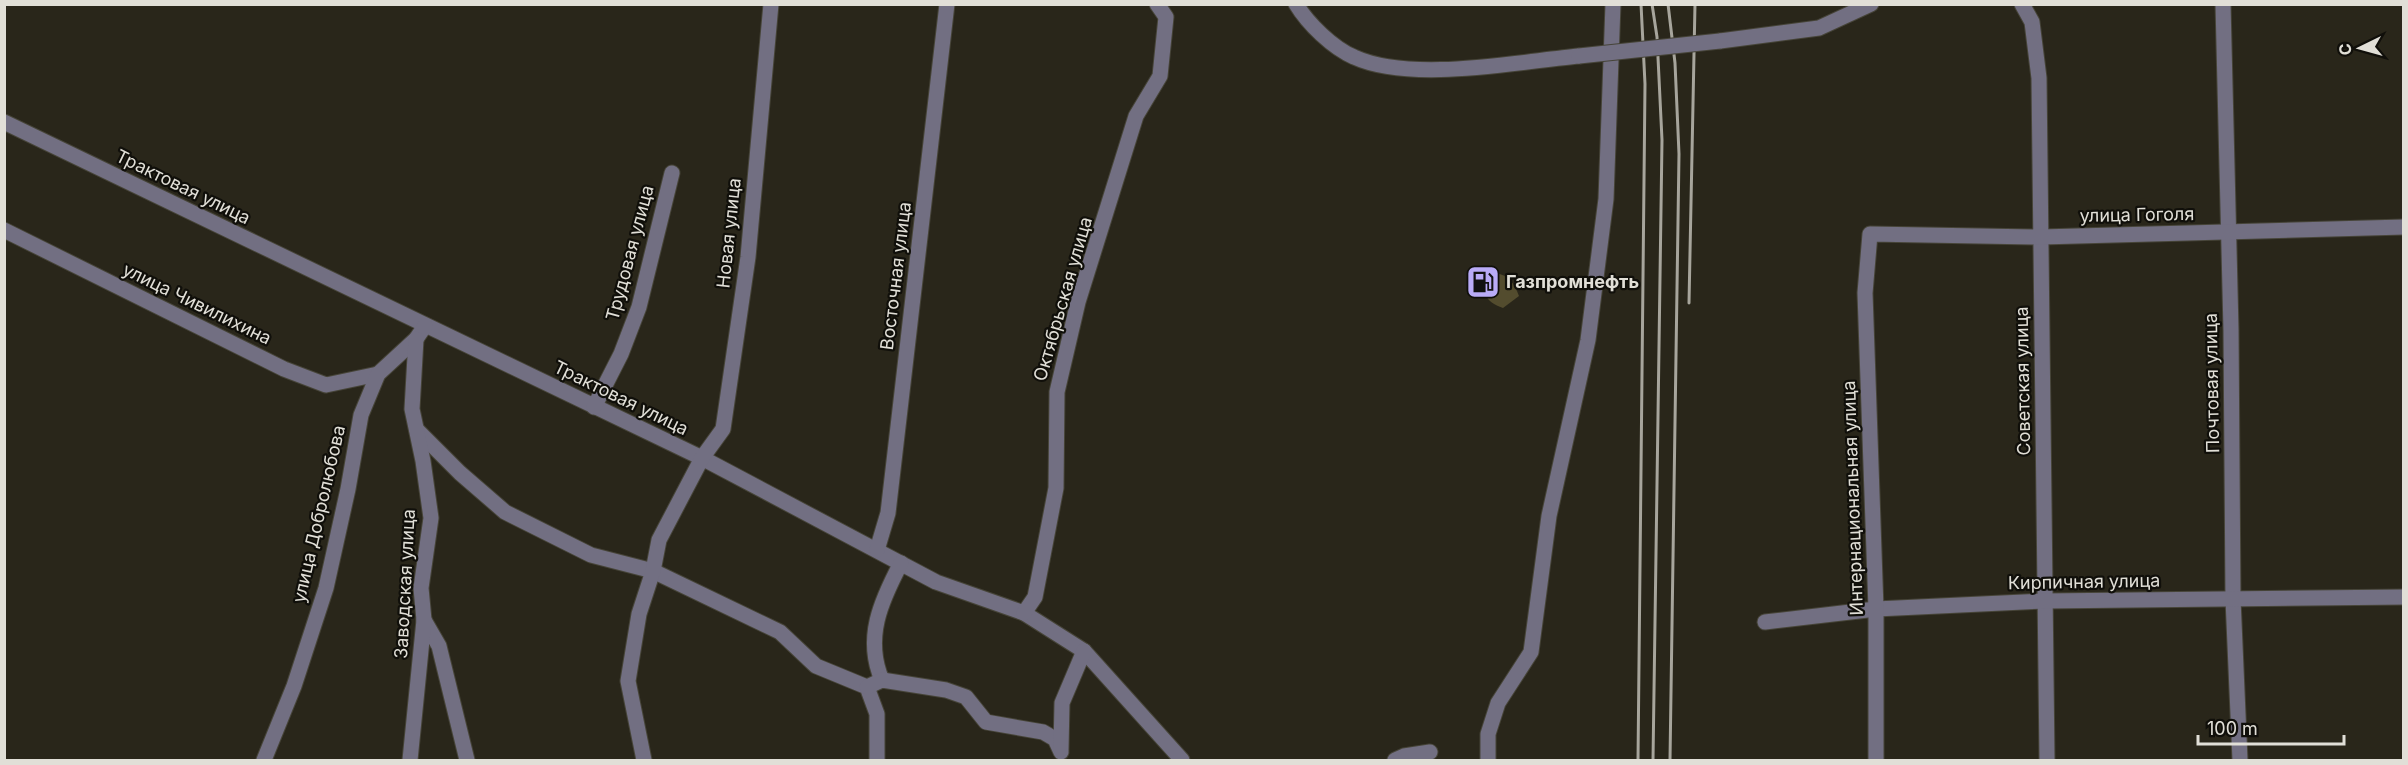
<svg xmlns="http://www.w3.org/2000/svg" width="2408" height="765" viewBox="0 0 2408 765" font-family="Inter,sans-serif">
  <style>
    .green { fill: #534c2e }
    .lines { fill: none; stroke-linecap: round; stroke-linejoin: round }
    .minor-casing { stroke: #464438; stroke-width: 17 }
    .minor { stroke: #726f82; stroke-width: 15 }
    .rail { stroke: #a7a59c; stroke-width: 3 }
    .minor-bridge-casing { stroke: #464438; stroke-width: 17; stroke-linecap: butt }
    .minor-bridge { stroke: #726f82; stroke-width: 15 }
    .labels { text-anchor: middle; stroke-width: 4.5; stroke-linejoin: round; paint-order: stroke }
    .street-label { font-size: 18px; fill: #e1dfd7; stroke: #100f0a }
    .poi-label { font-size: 18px; font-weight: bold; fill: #e1dfd7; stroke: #100f0a; text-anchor: start }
  </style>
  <rect width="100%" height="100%" fill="#29261a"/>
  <path class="green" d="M1494,273C1508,274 1514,283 1519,296L1503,308C1485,302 1479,290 1486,274Z"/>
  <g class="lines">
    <g class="minor-casing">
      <g id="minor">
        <path d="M1296,4C1308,24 1333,48 1354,57C1411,83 1516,62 1579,56"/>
        <path d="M2022,4L2032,22L2039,78L2047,760"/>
        <path d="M2223,4L2231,330L2233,599L2240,760"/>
        <path d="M1720,41L1819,28L1871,4"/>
        <path d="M4,122L702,458L936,582L1024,613L1084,651L1182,760"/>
        <path d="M4,230L284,369L326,385L378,374"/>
        <path d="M594,407L621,354L639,307L672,173"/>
        <path d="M417,430L460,473L505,512L591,555L653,571L780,632L816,666L867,687L877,714V760"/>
        <path d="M877,550L888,513L947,4"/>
        <path d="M1024,613L1035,597L1056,488L1057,392L1078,302L1136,116L1160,76L1166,17L1157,4"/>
        <path d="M424,620L439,646L467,760"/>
        <path d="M1765,622L1876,609L2045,601L2404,597"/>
        <path d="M882,680C864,638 881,601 901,563"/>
        <path d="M867,687L882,680L946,690L966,697L986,722L1043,732L1055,739L1061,752"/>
        <path d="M1061,749L1062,703L1084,651"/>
        <path d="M264,760L294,686L326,588L348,489L361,415L378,374L416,339L425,326"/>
        <path d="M410,760L424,620L421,588L431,518L423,461L412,409L416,339"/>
        <path d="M644,760L628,681L639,614L653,571L659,540L702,458L723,429L748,257L771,4"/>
        <path d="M1395,760L1404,756L1430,752"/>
        <path d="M1488,760V734L1498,703L1531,652L1549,516L1588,340L1606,199L1613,4"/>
        <path d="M1876,760V609L1865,293L1870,234L2041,237L2404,227"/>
      </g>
    </g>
    <use href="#minor" class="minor"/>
    <g class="rail">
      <path d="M1652,4L1657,37L1662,140L1653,760"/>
      <path d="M1668,4L1675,63L1679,154L1670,760"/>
      <path d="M1689,303L1695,4"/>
      <path d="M1638,760L1645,84L1641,4"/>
    </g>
    <g class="minor-bridge-casing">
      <path id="minor-bridge" d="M1579,56L1720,41"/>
    </g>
    <use href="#minor-bridge" class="minor-bridge"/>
  </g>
  <defs>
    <g id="fuel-square" transform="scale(1.725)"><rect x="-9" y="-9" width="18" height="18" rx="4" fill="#b9abf7" stroke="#100f0a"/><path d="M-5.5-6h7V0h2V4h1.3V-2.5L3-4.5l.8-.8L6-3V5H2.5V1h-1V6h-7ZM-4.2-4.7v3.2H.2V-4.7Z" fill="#111"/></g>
  </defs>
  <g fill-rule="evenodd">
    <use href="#fuel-square" x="1483" y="282"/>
  </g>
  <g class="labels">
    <g class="street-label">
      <text transform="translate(183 187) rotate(26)" y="6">Трактовая улица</text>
      <text transform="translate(2137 215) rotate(-1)" y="6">улица Гоголя</text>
      <text transform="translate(729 233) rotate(-84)" y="6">Новая улица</text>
      <text transform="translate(630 253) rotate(-75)" y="6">Трудовая улица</text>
      <text transform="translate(896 276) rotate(-83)" y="6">Восточная улица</text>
      <text transform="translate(1063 299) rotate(-74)" y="6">Октябрьская улица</text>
      <text transform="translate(197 304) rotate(26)" y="6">улица Чивилихина</text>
      <text transform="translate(2023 381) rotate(-91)" y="6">Советская улица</text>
      <text transform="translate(2212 383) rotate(-91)" y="6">Почтовая улица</text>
      <text transform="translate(621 398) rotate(26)" y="6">Трактовая улица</text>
      <text transform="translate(1853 498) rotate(-92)" y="6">Интернациональная улица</text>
      <text transform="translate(319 514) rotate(-77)" y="6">улица Добролюбова</text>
      <text transform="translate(2084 582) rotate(-1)" y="6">Кирпичная улица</text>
      <text transform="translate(405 584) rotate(-87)" y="6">Заводская улица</text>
    </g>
    <g class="poi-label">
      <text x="1506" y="288">Газпромнефть</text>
    </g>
  </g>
  <rect width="2408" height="765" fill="none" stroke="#e1dfd7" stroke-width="12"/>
  <g transform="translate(2360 48) rotate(265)" stroke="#100f0a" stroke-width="4.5" paint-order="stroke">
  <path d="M0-4.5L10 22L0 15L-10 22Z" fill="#e1dfd7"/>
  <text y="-9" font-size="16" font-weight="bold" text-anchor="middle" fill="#e1dfd7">С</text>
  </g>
  <path d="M2198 735v9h146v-9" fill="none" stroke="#e1dfd7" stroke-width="3"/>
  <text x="2207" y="735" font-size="18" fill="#e1dfd7" stroke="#100f0a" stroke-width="4.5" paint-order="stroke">100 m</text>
</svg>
